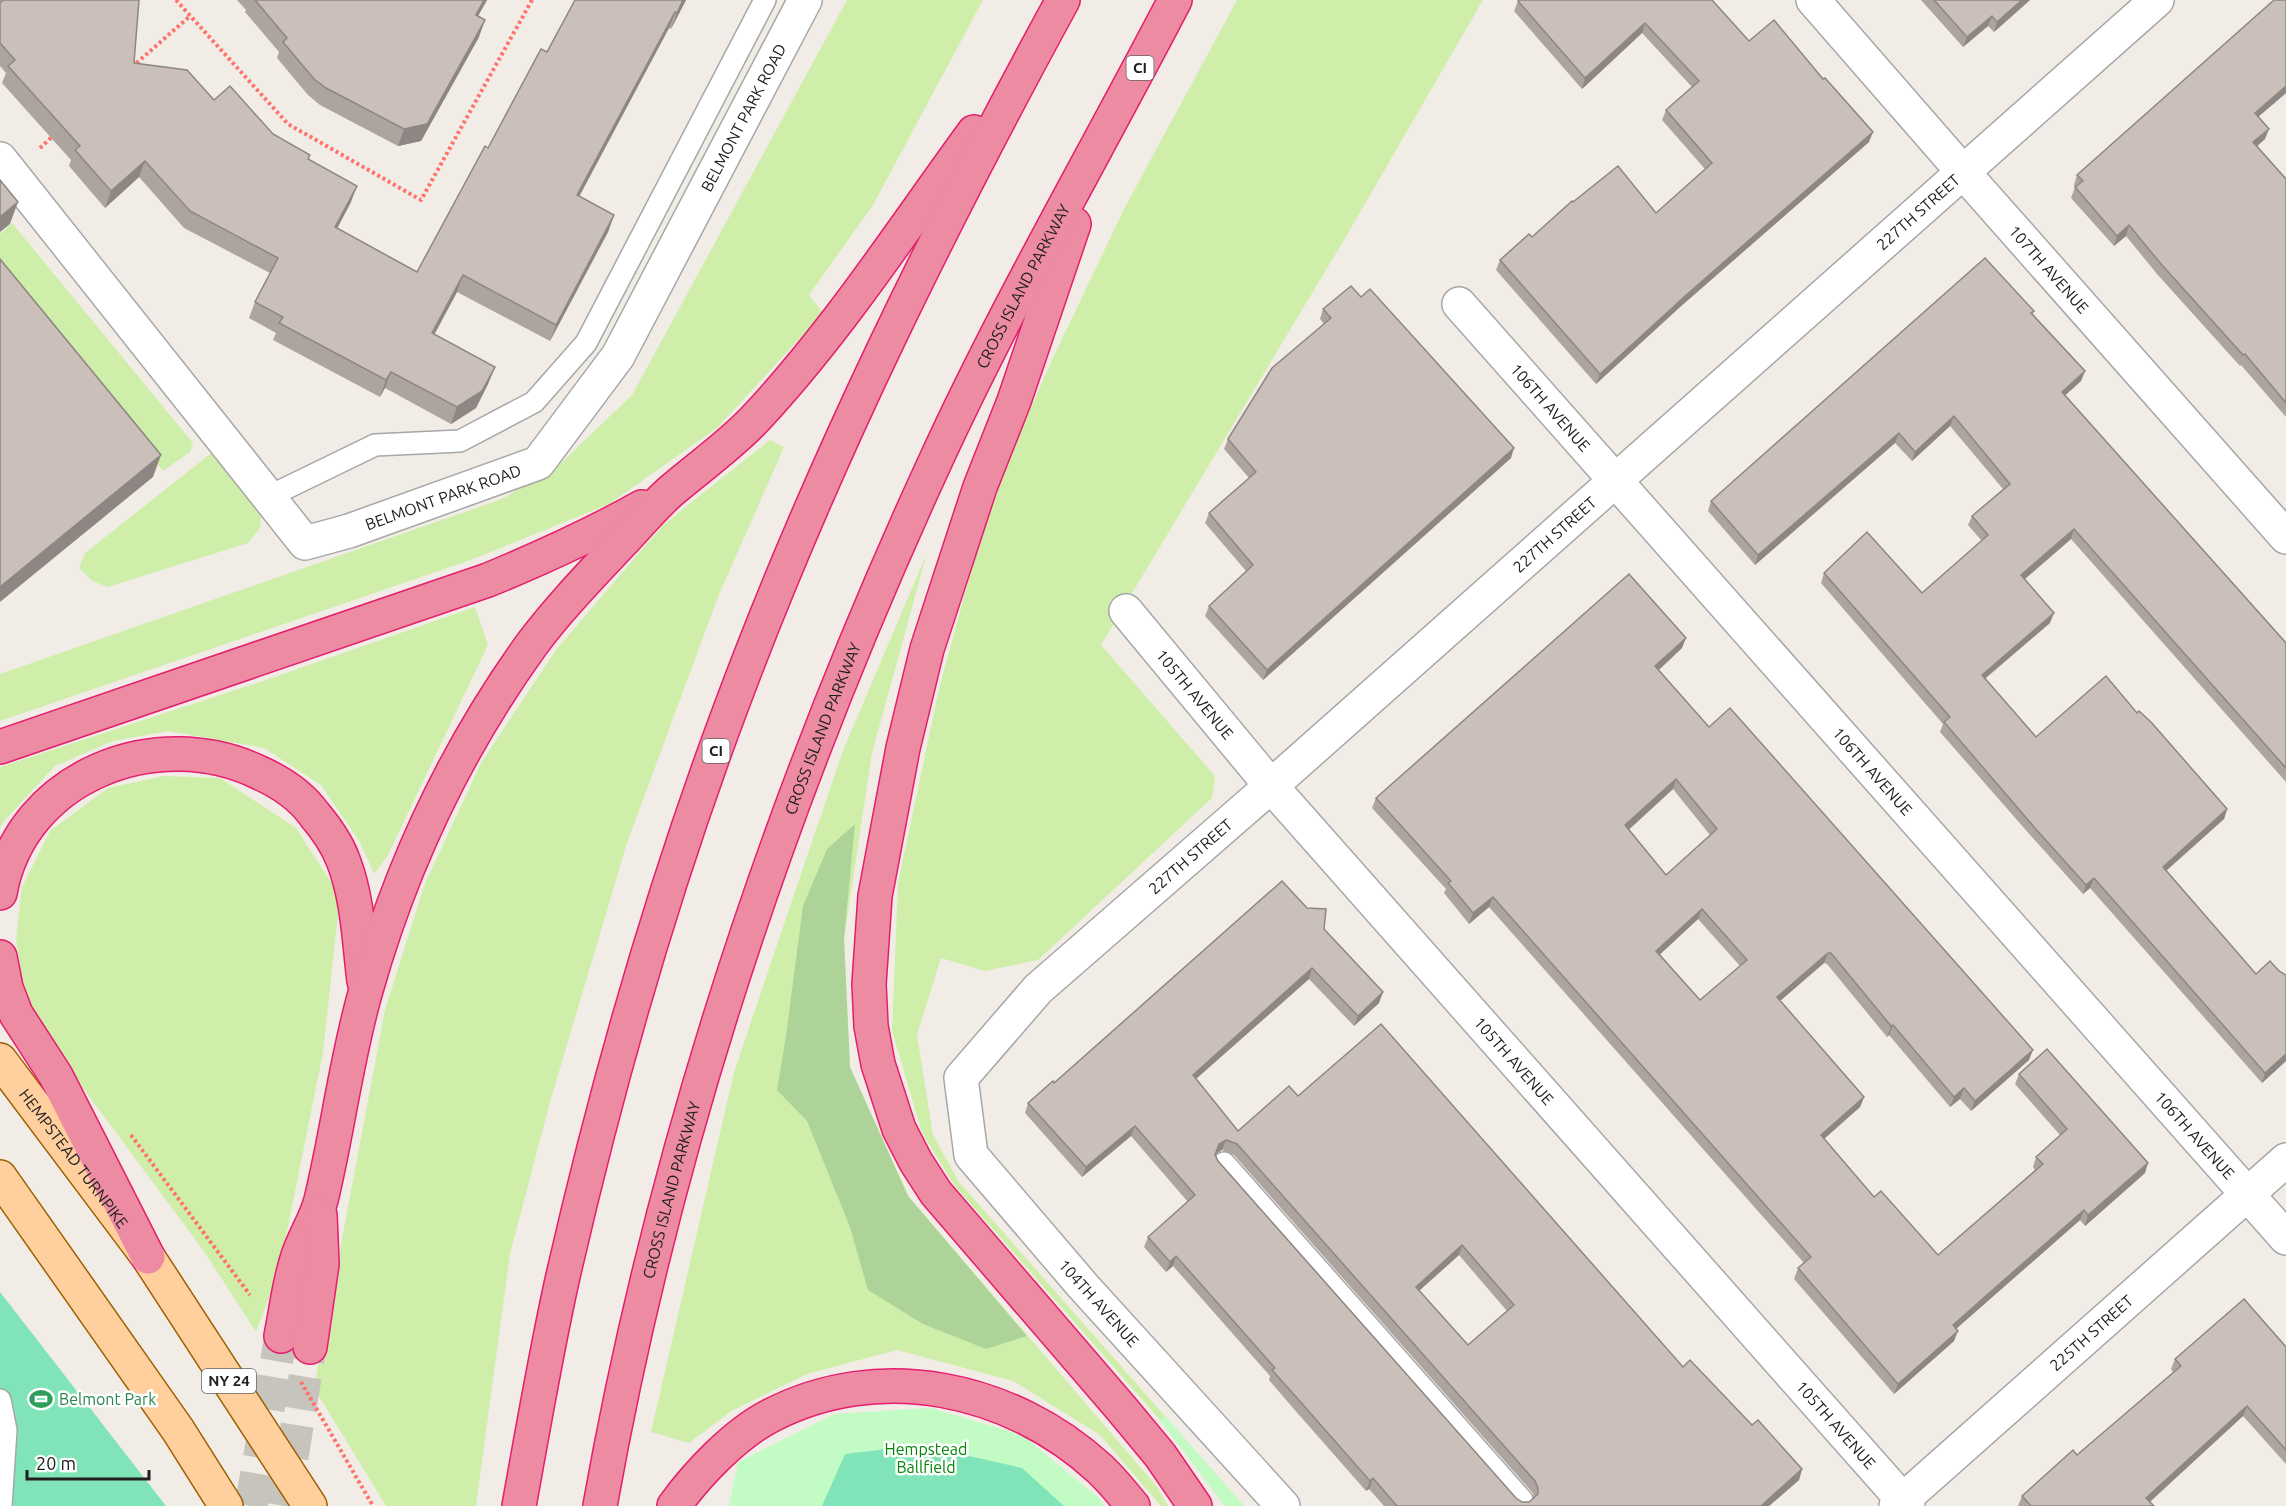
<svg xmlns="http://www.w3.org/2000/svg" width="2286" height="1506" viewBox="0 0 2286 1506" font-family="Ubuntu,sans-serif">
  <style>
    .grass { fill: #cfeeaa }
    .forest { fill: #add399 }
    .park { fill: #c2fcc4 }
    .pitch { fill: #81e4b8 }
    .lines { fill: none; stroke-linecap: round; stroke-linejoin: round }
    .motorway-tunnel { stroke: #c7c4be; stroke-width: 33; stroke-dasharray: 33 16; stroke-linecap: butt }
    .service-casing { stroke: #a7a7a7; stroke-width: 24 }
    .minor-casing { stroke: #a7a7a7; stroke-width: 36 }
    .primary-casing { stroke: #9d6000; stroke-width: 36 }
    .motorway-casing { stroke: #e51e6e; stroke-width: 36 }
    .path { stroke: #ff716a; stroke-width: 4; stroke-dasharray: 3 3; stroke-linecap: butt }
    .service { stroke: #fff; stroke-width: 21 }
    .minor { stroke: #fff; stroke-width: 33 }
    .primary { stroke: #ffcf9e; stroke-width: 33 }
    .motorway { stroke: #ec8ba2; stroke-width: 33 }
    .wall { fill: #aea49f; fill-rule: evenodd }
    .shaded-wall { fill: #8d8682 }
    .building { fill: #cabfb9; stroke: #8d8682; stroke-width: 1.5; fill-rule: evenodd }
    .labels { text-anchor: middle; stroke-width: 5; stroke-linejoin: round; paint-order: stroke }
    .shield { fill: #fff; stroke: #636363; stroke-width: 1.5 }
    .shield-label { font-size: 15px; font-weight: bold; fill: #202020 }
    .street-label { font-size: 16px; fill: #202020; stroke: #fff }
    .leisure-label { font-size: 16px; fill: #27864d; stroke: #fff; text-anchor: start }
    .park-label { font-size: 16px; fill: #068709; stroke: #fff }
  </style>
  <rect width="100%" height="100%" fill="#f1ede6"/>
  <g class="grass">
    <path d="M847,0H983L873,205L809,295L823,313L717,428L609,504L471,560L0,721V674L502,499L556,468L632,395Z"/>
    <path d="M1237,0H1483L1344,240L1101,645L1215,776L1212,798L1038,960L985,971L941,958L917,1035L933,1135L959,1182L1244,1506H1225L1161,1421L955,1186L922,1133L892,1031L898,883L939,689L992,494L1052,360L1124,209Z"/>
    <path d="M12,223L193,443L190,452L163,471L0,272V234Z"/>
    <path d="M770,440L784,447L718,597L627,843L550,1102L510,1254L476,1506H386L314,1388L385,1010L424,886L481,763L556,650L663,525Z"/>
    <path d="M214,451L262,511L260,528L248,543L108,587L92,581L79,568L85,553Z"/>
    <path d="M927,553L872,753L844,939L850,1067L909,1197L1158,1488L1168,1506H1161L1100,1435L1013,1381L897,1350L807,1374L733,1410L689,1443L651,1432L734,1072L842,753Z"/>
    <path d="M475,607L488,645L387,857L374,874L360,842L321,785L264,748L168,731L113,741L55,766L4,821L0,828V767L263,681Z"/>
    <path d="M164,776L220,778L296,828L340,896L323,1053L279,1271L256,1332L203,1250L74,1076L25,1005L16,939L22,887L50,831L108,788Z"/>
  </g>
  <path class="forest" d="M855,824L844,939L850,1067L908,1196L1027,1336L986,1349L923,1324L868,1290L850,1227L807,1121L777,1090L786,1036L803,906L827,849Z"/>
  <g class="park">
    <path d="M931,1408L1022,1435L1100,1499L1104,1506H729L738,1462L834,1414Z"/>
    <path d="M1164,1415L1244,1506H1225L1161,1421Z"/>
  </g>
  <g class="pitch">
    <path d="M0,1292L166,1506H0Z"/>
    <path d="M920,1445L1022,1468L1064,1506H822L845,1454Z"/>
  </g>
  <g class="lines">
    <g class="motorway-tunnel">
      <path d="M251,1506L281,1336"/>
      <path d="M284,1506L310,1347"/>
    </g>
    <g class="service-casing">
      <g id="service">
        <path d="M268,497L375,445L460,441L534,402L586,343L765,0"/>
        <path d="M1224,1163L1522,1500"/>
        <path d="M0,1400L6,1430L1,1506"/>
      </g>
    </g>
    <g class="minor-casing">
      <g id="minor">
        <path id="s1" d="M1813,0L1963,172L2286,537"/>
        <path id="s2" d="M0,159L305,543L349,531L538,463L618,356L805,0"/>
        <path id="s3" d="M1459,304L2286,1238"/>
        <path id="s4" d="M1126,611L1271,786L1908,1506"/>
        <path id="s5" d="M1283,1506L1083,1286L971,1155L961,1078L1038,989L1271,786L2157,0"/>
        <path id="s6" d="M1896,1506L2286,1160"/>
      </g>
    </g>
    <g class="primary-casing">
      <g id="primary">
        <path id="s7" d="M0,1060L148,1257L310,1506"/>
        <path d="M0,1177L178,1430L226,1506"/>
      </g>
    </g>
    <g class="motorway-casing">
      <g id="motorway">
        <path d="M1074,224L1014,401L980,487L927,649L903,748L875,896L869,984L871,1026L878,1064L899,1129L916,1162L936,1193L1121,1408L1160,1455L1195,1506"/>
        <path d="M0,747L488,580C541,558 592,535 642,507"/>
        <path d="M0,893C21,775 158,723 260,773C280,782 301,796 314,814C325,827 337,844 343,860C358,898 359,941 364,981"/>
        <path d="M0,957L6,988L16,1014L56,1076L148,1257"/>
        <path d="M281,1336C286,1311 289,1284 297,1259C303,1239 316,1220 321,1200C338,1130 346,1059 366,990C401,866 457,748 532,644C559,608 591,575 622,542C638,525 654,506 671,491C699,467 728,447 753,421C836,333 903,229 974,132"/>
        <path d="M310,1347L322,1264L320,1215"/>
        <path d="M519,1506C533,1429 546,1352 563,1276C607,1084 661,894 730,710C821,465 938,229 1063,0"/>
        <path id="s8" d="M600,1506C664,1146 782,794 935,462C1007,305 1095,154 1175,0"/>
        <path d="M674,1506C697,1474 735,1434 770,1416C879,1359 1011,1387 1100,1469C1112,1480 1122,1493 1133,1506"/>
      </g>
    </g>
    <g class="path">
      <path d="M176,0L288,124L421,200L532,0"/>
      <path d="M132,67L190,16"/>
      <path d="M40,148L54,135"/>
      <path d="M131,1135L250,1295"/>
      <path d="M301,1382L373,1506"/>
    </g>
    <use href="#service" class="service"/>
    <use href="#minor" class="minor"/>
    <use href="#primary" class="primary"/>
    <use href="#motorway" class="motorway"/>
  </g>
  <g class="wall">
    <path d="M0,0H139L134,63L214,100L273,134L308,159L351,202L337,228L417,272L488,148L547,52L575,0H686L671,29L669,28L579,196L614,215L608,232L550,341L457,292L434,335L495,367L488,384L476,408L451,424L385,388L380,397L273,340L276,333L249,318L255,302L270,273L184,228L139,177L105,208L69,166L71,160L2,83L6,73L0,66Z"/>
    <path d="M237,0H487L478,16L479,37L421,141L398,146L320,105L308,95L277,58L279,52L245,12L246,10Z"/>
    <path d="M1921,0H2030L1994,32L1988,26L1963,47Z"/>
    <path d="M1518,1L1749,41L1869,142L1680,307L1596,384L1496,270L1500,260L1532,237L1573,202L1656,213L1705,169L1662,120L1666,110L1692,87L1642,33L1582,89L1514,11Z"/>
    <path d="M2286,93L2258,117L2265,139L2257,146L2286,179V417L2241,365L2240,366L2157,274L2126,236L2114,246L2071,198L2075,187L2074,185L2077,175Z"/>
    <path d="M1323,309L1511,458L1263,680L1205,616L1209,606L1246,571L1205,523L1209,513L1249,478L1224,449L1228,439L1324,324L1320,319Z"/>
    <path d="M2034,311L2033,314L2085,371L2081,381L2065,395L2286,643V782L2071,539L2025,579L2050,623L1985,679L2036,737L2137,713L2227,809L2224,819L2166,871L2256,974L2279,971L2286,975V1061L2262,1083L2090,888L2083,894L2031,836L1940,732L1943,724L1821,583L1824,573L1922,593L1982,541L1968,525L1972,516L2003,489L1950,426L1912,461L1895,443L1755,565L1708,511L1711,501Z"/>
    <path d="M1682,648L1659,670L1709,727L2029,1060L1971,1111L1960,1099L1950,1107L1889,1035L1887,1037L1827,964L1824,963L1780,1001L1864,1097L1860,1107L1824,1139L1874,1197L1938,1255L2035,1170L2033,1167L2036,1157L2060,1135L2015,1084L2019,1074L2145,1173L2085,1226L2080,1220L1956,1329L1954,1341L1894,1394L1794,1279L1798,1268L1804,1263L1489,907L1469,924L1444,893L1446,889L1372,808L1376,798ZM1673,789L1710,835L1666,875L1629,829ZM1698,919L1740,966L1700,1000L1660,954Z"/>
    <path d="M1324,929L1379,1003L1354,1026L1309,979L1196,1079L1238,1131L1298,1096L1683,1367L1752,1425L1802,1469L1799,1480L1769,1506H1384L1369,1489L1366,1491L1293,1408L1269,1380L1270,1376L1173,1266L1166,1272L1144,1247L1148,1237L1188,1202L1131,1136L1082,1177L1025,1113L1028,1103L1054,1083ZM1222,1150L1234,1155L1532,1492L1534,1497L1529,1502H1522L1516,1498L1218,1161L1216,1154ZM1459,1255L1507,1311L1468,1345L1419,1291Z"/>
    <path d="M2286,1347V1464L2243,1416L2150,1502L2154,1506H2018L2022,1496L2077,1455L2173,1372L2171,1369L2175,1359Z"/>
  </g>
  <g class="shaded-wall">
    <path d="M484,0H487L469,32L476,15Z"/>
    <path d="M683,0H686L671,29L677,13Z"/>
    <path d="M2022,0H2030L1994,32L1997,22Z"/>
    <path d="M675,12L669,28L571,212L577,195Z"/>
    <path d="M1992,16L1988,26L1963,47L1967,37Z"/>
    <path d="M485,20L479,37L421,141L398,146L404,129Z"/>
    <path d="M1645,23L1642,33L1582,89L1585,78Z"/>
    <path d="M2286,86V93L2251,123L2255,113Z"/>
    <path d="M2269,129L2265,139L2249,153L2253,142Z"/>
    <path d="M1873,132L1869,142L1680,307L1596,384L1600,374L1684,297Z"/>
    <path d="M145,161L139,177L105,208L111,191Z"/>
    <path d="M357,186L351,202L329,244L335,227Z"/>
    <path d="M18,202L10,224L0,232V217Z"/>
    <path d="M614,215L608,232L550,341L556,325Z"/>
    <path d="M2129,225L2126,236L2114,246L2117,236Z"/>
    <path d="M463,275L457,292L426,350L432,333Z"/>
    <path d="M495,367L488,384L476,408L451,424L457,407Z"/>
    <path d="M2085,371L2081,381L2059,401L2062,392Z"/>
    <path d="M391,372L385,388L380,397L386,380Z"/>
    <path d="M1954,416L1950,426L1912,461L1915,452Z"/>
    <path d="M1899,433L1895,443L1755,565L1758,555Z"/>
    <path d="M1514,448L1511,458L1263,680L1267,670Z"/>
    <path d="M161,455L153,477L0,602V587Z"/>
    <path d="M2074,529L2071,539L2018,585L2021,575Z"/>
    <path d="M2054,613L2050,623L1978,684L1982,675Z"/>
    <path d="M1686,638L1682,648L1652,676L1655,666Z"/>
    <path d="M1676,779L1673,789L1622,836L1625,825Z"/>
    <path d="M2227,809L2224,819L2159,877L2163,867Z"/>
    <path d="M2094,878L2090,888L2083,894L2086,885Z"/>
    <path d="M1493,897L1489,907L1469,924L1473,913Z"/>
    <path d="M1702,909L1698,919L1653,961L1656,951Z"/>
    <path d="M1828,953L1824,963L1773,1007L1777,997Z"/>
    <path d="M1312,968L1309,979L1189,1085L1193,1075Z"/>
    <path d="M1383,992L1379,1003L1354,1026L1358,1016Z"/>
    <path d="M1893,1025L1889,1035L1887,1037L1891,1026Z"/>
    <path d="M2033,1050L2029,1060L1971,1111L1975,1101Z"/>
    <path d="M2286,1054V1061L2262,1083L2265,1073Z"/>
    <path d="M1964,1088L1960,1099L1950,1107L1954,1097Z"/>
    <path d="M1864,1097L1860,1107L1817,1145L1821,1135Z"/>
    <path d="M1135,1126L1131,1136L1082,1177L1086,1167Z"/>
    <path d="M1226,1140L1222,1150L1215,1154L1219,1144Z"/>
    <path d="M2148,1163L2145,1173L2085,1226L2088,1215Z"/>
    <path d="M2084,1210L2080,1220L1949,1335L1953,1325Z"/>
    <path d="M1462,1245L1459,1255L1412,1297L1416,1287Z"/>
    <path d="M1176,1256L1173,1266L1166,1272L1170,1262Z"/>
    <path d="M1958,1331L1954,1341L1894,1394L1898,1384Z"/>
    <path d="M2247,1406L2243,1416L2145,1506L2146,1498Z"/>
    <path d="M1802,1469L1799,1480L1769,1506H1761Z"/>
    <path d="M1373,1478L1369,1489L1366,1491L1370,1481Z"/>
  </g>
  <g class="building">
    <path d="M3,0H139L134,63L187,70L214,100L230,86L273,134L310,155L308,159L357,186L335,227L417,272L485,146L488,148L541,49L547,52L575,0H683L677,13L675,12L577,195L614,215L556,325L463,275L432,333L495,367L482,391L457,407L391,372L386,380L279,323L283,317L255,302L278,258L190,211L145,161L111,191L75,150L80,146L8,66L15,60L0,43V3Z"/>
    <path d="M255,0H484L476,15L485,20L427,124L404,129L326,88L314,79L283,42L287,38Z"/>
    <path d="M1519,0H1712L1749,41L1774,20L1823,79L1825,78L1873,132L1684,297L1600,374L1500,260L1529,234L1532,237L1572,201L1573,202L1618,166L1656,213L1712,163L1666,110L1699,81L1645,23L1585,78L1518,1Z"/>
    <path d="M1934,0H2022L1997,22L1992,16L1967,37Z"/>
    <path d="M2274,0H2286V86L2255,113L2269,129L2253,142L2286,179V403L2245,354L2243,355L2161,264L2129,225L2117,236L2075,187L2083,181L2077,175Z"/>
    <path d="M0,180L18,202L0,217Z"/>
    <path d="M1985,258L2034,311L2031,313L2085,371L2062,392L2286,643V768L2074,529L2021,575L2054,613L1982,675L2036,737L2106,676L2137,713L2139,711L2151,722L2227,809L2163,867L2256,974L2270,961L2279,971L2286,975V1054L2265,1073L2094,878L2086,885L2034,827L1944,722L1950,717L1824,573L1867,532L1922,593L1988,535L1972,516L2010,484L1954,416L1915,452L1899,433L1758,555L1711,501Z"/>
    <path d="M0,259L161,455L0,587Z"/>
    <path d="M1351,286L1361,297L1370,289L1514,448L1267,670L1209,606L1253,565L1209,513L1256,472L1228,439L1272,368L1331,318L1323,309Z"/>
    <path d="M1629,574L1686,638L1655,666L1709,727L1730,708L2033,1050L1975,1101L1964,1088L1954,1097L1893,1025L1891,1026L1831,953H1828L1777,997L1864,1097L1821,1135L1874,1197L1881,1191L1938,1255L2043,1164L2036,1157L2067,1129L2019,1074L2047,1049L2148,1163L2088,1215L2084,1210L1988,1294L1953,1325L1958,1331L1898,1384L1798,1268L1811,1257L1493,897L1473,913L1448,883L1451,881L1376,798ZM1676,779L1717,829L1666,875L1625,825ZM1702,909L1747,960L1700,1000L1656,951Z"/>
    <path d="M1282,881L1307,908L1326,909L1324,929L1383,992L1358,1016L1312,968L1193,1075L1238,1131L1289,1086L1298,1096L1381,1024L1683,1367L1690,1360L1752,1425L1758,1420L1802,1469L1761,1506H1397L1373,1478L1370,1481L1297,1398L1272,1370L1275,1368L1176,1256L1170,1262L1148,1237L1195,1195L1135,1126L1086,1167L1028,1103L1053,1081L1054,1083ZM1226,1140L1237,1144L1535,1481L1538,1488V1494L1529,1502H1522L1516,1498L1218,1161L1215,1155L1219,1144ZM1462,1245L1514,1305L1468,1345L1416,1287Z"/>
    <path d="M2244,1299L2286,1347V1450L2247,1406L2146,1498L2154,1506H2031L2022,1496L2073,1450L2077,1455L2181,1366L2175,1359Z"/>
  </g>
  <defs>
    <g id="stadium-bare" transform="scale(1.8)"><path d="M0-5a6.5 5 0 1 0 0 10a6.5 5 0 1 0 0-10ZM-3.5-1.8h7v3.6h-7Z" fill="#2e9e5b" stroke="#fff" stroke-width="2.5" paint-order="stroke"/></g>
  </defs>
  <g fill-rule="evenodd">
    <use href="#stadium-bare" x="41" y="1399"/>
  </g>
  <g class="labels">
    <g class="shield">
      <rect x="1126.5" y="56" width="27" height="24" rx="4.5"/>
      <rect x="702.5" y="739" width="27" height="24" rx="4.5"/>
      <rect x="202" y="1369" width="54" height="24" rx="4.5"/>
    </g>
    <g class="shield-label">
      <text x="1140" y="73">CI</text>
      <text x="716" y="756">CI</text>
      <text x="229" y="1386">NY 24</text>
    </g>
    <g class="street-label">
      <text dy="6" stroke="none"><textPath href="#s2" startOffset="1140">BELMONT PARK ROAD</textPath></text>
      <text dy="6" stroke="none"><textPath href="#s5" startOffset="1839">227TH STREET</textPath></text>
      <text dy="6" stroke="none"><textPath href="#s1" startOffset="358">107TH AVENUE</textPath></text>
      <text dy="6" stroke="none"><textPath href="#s8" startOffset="1296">CROSS ISLAND PARKWAY</textPath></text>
      <text dy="6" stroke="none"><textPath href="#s3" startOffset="138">106TH AVENUE</textPath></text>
      <text dy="6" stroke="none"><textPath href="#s2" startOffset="636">BELMONT PARK ROAD</textPath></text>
      <text dy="6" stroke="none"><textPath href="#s5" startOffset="1353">227TH STREET</textPath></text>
      <text dy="6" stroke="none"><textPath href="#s4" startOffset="108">105TH AVENUE</textPath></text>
      <text dy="6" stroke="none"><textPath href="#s8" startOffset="810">CROSS ISLAND PARKWAY</textPath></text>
      <text dy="6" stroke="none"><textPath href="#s3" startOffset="624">106TH AVENUE</textPath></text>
      <text dy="6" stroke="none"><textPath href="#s5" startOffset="867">227TH STREET</textPath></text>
      <text dy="6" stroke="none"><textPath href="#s4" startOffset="594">105TH AVENUE</textPath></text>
      <text dy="6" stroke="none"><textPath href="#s3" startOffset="1110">106TH AVENUE</textPath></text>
      <text dy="6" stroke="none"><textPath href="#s7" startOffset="123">HEMPSTEAD TURNPIKE</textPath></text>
      <text dy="6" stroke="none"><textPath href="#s8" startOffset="324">CROSS ISLAND PARKWAY</textPath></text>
      <text transform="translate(1099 1303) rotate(48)" y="6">104TH AVENUE</text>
      <text dy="6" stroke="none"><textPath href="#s6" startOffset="261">225TH STREET</textPath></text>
      <text dy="6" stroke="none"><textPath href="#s4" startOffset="1080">105TH AVENUE</textPath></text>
    </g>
    <g class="leisure-label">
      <text x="59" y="1405">Belmont Park</text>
    </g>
    <g class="park-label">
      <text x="926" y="1455">Hempstead<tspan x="926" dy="18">Ballfield</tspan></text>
    </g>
  </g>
  <path d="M27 1470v9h122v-9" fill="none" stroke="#202020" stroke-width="3"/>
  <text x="36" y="1470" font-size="18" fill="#202020" stroke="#ffffff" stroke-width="4.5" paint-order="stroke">20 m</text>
</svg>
